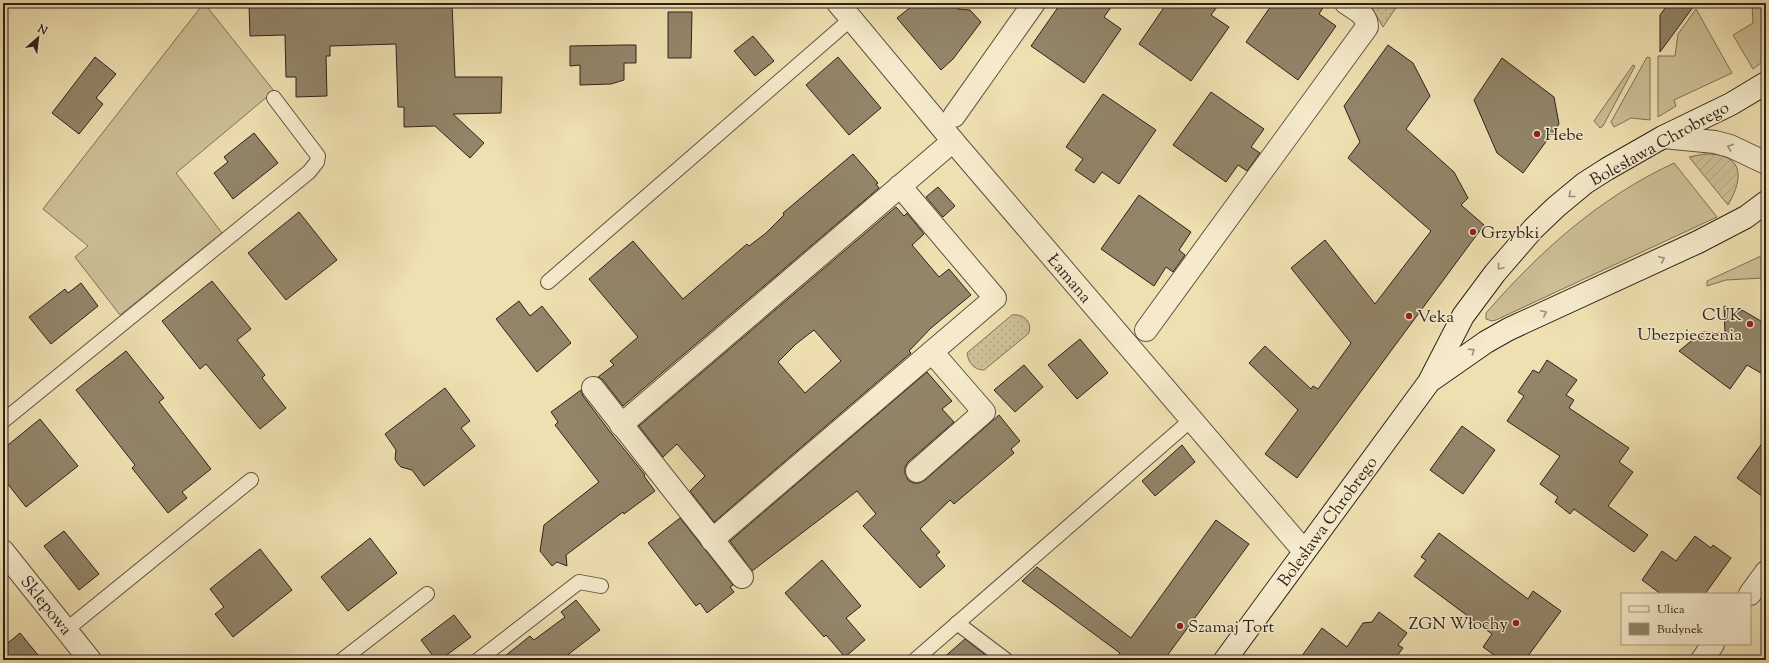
<svg xmlns="http://www.w3.org/2000/svg" width="1769" height="663" viewBox="0 0 1769 663" font-family="'Sorts Mill Goudy',serif">
  <style>
    .grass { fill: #cec097; stroke: #7e7158 }
    .park { fill: url(#park-dots); stroke: #7e7158 }
    .garden { fill: url(#garden-furrows); stroke: #7e7158 }
    .building { fill: #928569; stroke: #2d221a; fill-rule: evenodd }
    .lines { fill: none; stroke-linecap: round; stroke-linejoin: round }
    .service-casing { stroke: #5e5240; stroke-width: 16 }
    .minor-casing { stroke: #5e5240; stroke-width: 24 }
    .tertiary-casing { stroke: #5e5240; stroke-width: 24 }
    .secondary-casing { stroke: #2d221a; stroke-width: 24 }
    .service { stroke: #f5ebcc; stroke-width: 14 }
    .minor { stroke: #f5ebcc; stroke-width: 22 }
    .tertiary { stroke: #f5ebcc; stroke-width: 22 }
    .secondary { stroke: #f5ebcc; stroke-width: 22 }
    .oneway { stroke: #9b917c }
    .poi-dot { fill: #8f2418; stroke: #f5ebcc; stroke-width: 1.5 }
    .labels { text-anchor: middle; stroke-width: 3; stroke-linejoin: round; paint-order: stroke }
    .poi-label { font-size: 17px; fill: #2d221a; stroke: #f5ebcc; text-anchor: start }
    .street-label { font-size: 17px; fill: #2d221a; stroke: #f5ebcc }
  </style>
  <defs>
    <pattern id="park-dots" width="8" height="8" patternUnits="userSpaceOnUse"><rect width="8" height="8" fill="#cec097"/><path d="M2 2h.1M6 6h.1" fill="none" stroke="#b1a582" stroke-width="1.8" stroke-linecap="round"/></pattern>
    <pattern id="garden-furrows" width="10" height="10" patternUnits="userSpaceOnUse"><rect width="10" height="10" fill="#cec097"/><path d="M-1 1l2-2M0 10L10 0M9 11l2-2" fill="none" stroke="#b1a582"/></pattern>
  </defs>
  <rect width="100%" height="100%" fill="#efe0b1"/>
  <filter id="stains"><feTurbulence type="fractalNoise" baseFrequency=".005" numOctaves="4"/><feColorMatrix values="0 0 0 0 .2 0 0 0 0 .09 0 0 0 0 .02 0 0 0 .5 -.17"/></filter>
  <radialGradient id="worn" r=".72"><stop offset=".6" stop-color="#630" stop-opacity="0"/><stop offset="1" stop-color="#630" stop-opacity=".3"/></radialGradient>
  <g class="grass">
    <path d="M204,3L274,91L176,173L222,233L120,315L75,257L88,246L43,209Z"/>
    <path d="M1752,3H1766V59L1753,69L1733,35L1753,23Z"/>
    <path d="M1696,9L1732,73L1674,100L1676,106L1658,117V56H1675L1678,34Z"/>
    <path d="M1647,57L1650,58V120L1631,118L1614,127L1611,122Z"/>
    <path d="M1633,65L1635,66L1603,126L1600,128L1594,121Z"/>
    <path d="M1674,163L1717,217L1496,320L1492,321L1486,319V313C1540,251 1599,198 1674,163Z"/>
    <path d="M1761,256H1766V276L1763,278L1726,280L1707,286V281Z"/>
  </g>
  <g class="park">
    <path d="M1369,3H1396L1397,6L1383,27Z"/>
    <path d="M1012,315C1023,313 1034,323 1028,334L984,370C974,370 968,362 967,353Z"/>
  </g>
  <path class="garden" d="M1704,154C1743,153 1745,176 1728,205L1689,157Z"/>
  <g class="building">
    <path d="M317,3H452L455,77H502L501,113L453,114L484,143L470,158L435,126L404,127V107H398L396,44L330,46V56H326L327,96L296,97V77H286L285,35L250,36L249,5Z"/>
    <path d="M934,3H958V9L970,10L981,22L953,59L941,70L897,18L912,6L934,7Z"/>
    <path d="M1061,3H1114L1104,17L1121,29L1084,83L1031,46Z"/>
    <path d="M1167,3H1220L1211,15L1229,27L1191,81L1139,44Z"/>
    <path d="M1273,3H1326L1319,14L1336,26L1298,80L1246,42Z"/>
    <path d="M1669,3H1696L1660,52V15Z"/>
    <path d="M668,12H692L691,58H668Z"/>
    <path d="M753,36L774,61L755,76L734,51Z"/>
    <path d="M624,45H636V63H624V80L611,84L580,85V65L570,66V46Z"/>
    <path d="M1388,45L1413,63L1430,96L1406,129L1454,172L1468,198L1461,205L1484,225L1297,478L1265,454L1298,410L1249,363L1265,346L1311,389L1313,386L1318,389L1351,343L1291,268L1325,240L1375,304L1431,231L1348,158L1360,142L1344,106Z"/>
    <path d="M95,57L116,74L96,98L103,104L79,134L52,113Z"/>
    <path d="M838,57L881,108L849,135L806,85Z"/>
    <path d="M1502,58L1554,97L1559,124L1523,173L1497,153L1474,100Z"/>
    <path d="M1211,92L1264,129L1251,147L1260,153L1247,171L1238,165L1226,182L1173,145Z"/>
    <path d="M1103,94L1156,130L1119,184L1102,172L1094,183L1075,170L1083,159L1066,147Z"/>
    <path d="M254,133L278,163L233,199L214,173L228,162L224,157Z"/>
    <path d="M853,154L878,183L876,184L879,188L623,406L603,380L598,377L614,365L610,361L638,337L589,279L633,241L683,299L747,244L749,246L766,233L784,215L783,213Z"/>
    <path d="M938,187L955,206L943,217L926,197Z"/>
    <path d="M1139,195L1191,232L1179,250L1185,255L1173,272L1166,267L1154,286L1101,249Z"/>
    <path d="M896,207L904,216L907,213L924,234L912,245L939,277L949,269L971,295L931,328L909,351L911,353L714,522L690,491L705,476L677,444L663,457L639,426ZM814,330L841,361L805,393L778,362L796,344Z"/>
    <path d="M299,212L337,260L286,300L248,253Z"/>
    <path d="M212,281L251,329L237,340L265,375L262,378L286,408L260,429L206,364L200,369L162,321Z"/>
    <path d="M81,283L98,306L51,344L29,317L65,289L68,293Z"/>
    <path d="M519,301L530,316L542,306L571,343L537,372L496,319Z"/>
    <path d="M1724,306L1738,313L1742,310L1766,324V376L1747,365L1730,389L1679,351L1702,332L1725,333Z"/>
    <path d="M1080,339L1108,373L1077,399L1048,365Z"/>
    <path d="M126,351L164,398L159,402L211,469L182,492L187,498L168,513L132,468L135,465L76,390Z"/>
    <path d="M1547,360L1577,380L1566,395L1574,400L1569,408L1629,448L1619,462L1633,472L1608,506L1648,535L1634,552L1574,509L1570,514L1555,502L1558,497L1540,484L1560,456L1507,421L1524,396L1518,392L1533,370L1539,373Z"/>
    <path d="M1024,365L1043,387L1015,412L994,390Z"/>
    <path d="M927,372L952,401L942,409L954,422L908,462L905,467V473L908,480L913,483H919L925,480L999,415L1020,441L1011,449L1014,453L954,504L950,500L920,529L940,552L936,555L945,566L920,588L863,526L876,514L857,491L752,571L730,541Z"/>
    <path d="M445,388L470,421L461,428L475,446L424,486L412,470L401,467L398,464L395,459L396,450L385,434Z"/>
    <path d="M581,390L583,396L611,433L645,475L644,476L655,491L624,514L623,512L566,555L567,566L557,562L552,566L540,551L544,525L599,482L555,425L558,422L551,412Z"/>
    <path d="M40,419L78,466L26,507L3,478V449Z"/>
    <path d="M1462,426L1495,450L1463,494L1430,470Z"/>
    <path d="M1766,438V499L1737,478Z"/>
    <path d="M1182,445L1195,462L1155,496L1142,481Z"/>
    <path d="M680,518L733,585L730,587L734,592L707,613L700,603L696,606L648,543Z"/>
    <path d="M1216,520L1249,544L1164,660H1115L1120,653L1022,581L1037,567L1131,638Z"/>
    <path d="M64,531L99,574L79,590L44,546Z"/>
    <path d="M1439,533L1528,599L1533,591L1561,611L1525,660H1501L1483,647L1492,634L1414,576L1426,560L1421,557Z"/>
    <path d="M1695,536L1711,548L1713,545L1731,558L1705,594H1661L1642,580L1662,551L1676,561Z"/>
    <path d="M370,538L397,573L348,611L321,577Z"/>
    <path d="M260,549L292,590L233,637L215,614L224,607L210,589Z"/>
    <path d="M822,560L861,606L846,618L865,640L845,657L826,635L824,637L785,593Z"/>
    <path d="M576,600L600,630L561,660H500L530,636L534,640L565,617L561,612Z"/>
    <path d="M1379,612L1407,633L1398,645L1403,648L1394,660H1299L1322,628L1347,647L1363,623L1372,622Z"/>
    <path d="M454,615L471,637L440,660H436L421,640Z"/>
    <path d="M20,633L42,660H3V647Z"/>
    <path d="M965,639L992,660H941Z"/>
  </g>
  <g class="lines">
    <g class="service-casing">
      <g id="service">
        <path d="M548,282L851,19"/>
        <path d="M3,421L309,172L317,162L318,156L274,98"/>
        <path d="M957,623L1006,660"/>
        <path d="M66,630L251,480"/>
        <path d="M342,660L427,594"/>
        <path d="M478,660L579,582L601,586"/>
        <path d="M915,660L1191,420"/>
      </g>
    </g>
    <g class="minor-casing">
      <g id="minor">
        <path d="M838,3L953,141L1304,551"/>
        <path d="M954,116L1034,3"/>
        <path d="M1146,330L1367,27C1367,14 1356,10 1346,3"/>
        <path d="M593,388L742,577"/>
        <path d="M621,425L953,141"/>
        <path d="M917,471L984,412L932,352"/>
        <path d="M712,540L995,298L900,186"/>
        <path d="M3,551L90,660"/>
        <path d="M1750,594L1766,572"/>
        <path d="M1702,660L1713,644"/>
      </g>
    </g>
    <g class="tertiary-casing">
      <path id="tertiary" d="M1663,137L1715,142L1730,146L1766,163"/>
    </g>
    <g class="secondary-casing">
      <g id="secondary">
        <path d="M1433,379L1486,342L1509,329L1698,242L1746,217L1766,202"/>
        <path d="M1225,660L1429,382L1463,316L1495,273L1533,229L1556,207L1585,183L1607,169L1663,137L1731,104L1766,83"/>
      </g>
    </g>
    <use href="#service" class="service"/>
    <use href="#minor" class="minor"/>
    <use href="#tertiary" class="tertiary"/>
    <use href="#secondary" class="secondary"/>
  </g>
  <defs><path id="oneway-chevron" d="M-2-3.5L2.5 0L-2 3.5" fill="none" stroke-width="1.6" stroke-linecap="round" stroke-linejoin="round"/></defs>
  <g class="oneway">
    <use href="#oneway-chevron" transform="translate(1730 147) rotate(-160)"/>
    <use href="#oneway-chevron" transform="translate(1571 195) rotate(141)"/>
    <use href="#oneway-chevron" transform="translate(1662 259) rotate(-25)"/>
    <use href="#oneway-chevron" transform="translate(1500 267) rotate(130)"/>
    <use href="#oneway-chevron" transform="translate(1544 313) rotate(-25)"/>
    <use href="#oneway-chevron" transform="translate(1472 351) rotate(-34)"/>
  </g>
  <g class="poi-dot">
    <circle cx="1537" cy="134" r="4"/>
    <circle cx="1473" cy="232" r="4"/>
    <circle cx="1409" cy="316" r="4"/>
    <circle cx="1750" cy="324" r="4"/>
    <circle cx="1516" cy="623" r="4"/>
    <circle cx="1180" cy="626" r="4"/>
  </g>
  <g class="labels">
    <g class="poi-label">
      <text x="1545" y="140">Hebe</text>
      <text x="1481" y="238">Grzybki</text>
      <text x="1742" y="320" text-anchor="end">CUK<tspan x="1742" dy="20">Ubezpieczenia</tspan></text>
      <text x="1417" y="322">Veka</text>
      <text x="1508" y="629" text-anchor="end">ZGN Włochy</text>
      <text x="1188" y="632">Szamaj Tort</text>
    </g>
    <g class="street-label">
      <text transform="translate(1659 143) rotate(-29)" y="6">Bolesława Chrobrego</text>
      <text transform="translate(1070 278) rotate(50)" y="6">Łamana</text>
      <text transform="translate(1327 521) rotate(-54)" y="6">Bolesława Chrobrego</text>
      <text transform="translate(47 605) rotate(51)" y="6">Sklepowa</text>
    </g>
  </g>
  <rect width="1769" height="663" fill="none" stroke="#efe0b1" stroke-width="16"/>
  <rect x="4" y="4" width="1761" height="655" fill="none" stroke="#2d221a" stroke-width="2"/>
  <rect x="8" y="8" width="1753" height="647" fill="none" stroke="#2d221a"/>
  <rect x="1621" y="593" width="130" height="52" fill="#f5ebcc" stroke="#a59b85"/>
  <rect x="1629" y="606" width="20" height="6" fill="#f5ebcc" stroke="#a59b85"/>
  <text x="1657" y="613" font-size="12" fill="#2d221a">Ulica</text>
  <rect x="1629" y="623" width="20" height="12" fill="#928569" stroke="#a59b85"/>
  <text x="1657" y="633" font-size="12" fill="#2d221a">Budynek</text>
  <g transform="translate(38 38) rotate(28)" stroke="#f5ebcc" stroke-width="3" paint-order="stroke">
  <path d="M0-3L7 15L0 10L-7 15Z" fill="#2d221a"/>
  <text y="-6" font-size="11" font-weight="bold" text-anchor="middle" fill="#2d221a">N</text>
  </g>
  <rect width="100%" height="100%" filter="url(#stains)"/>
  <rect width="100%" height="100%" fill="url(#worn)"/>
</svg>
